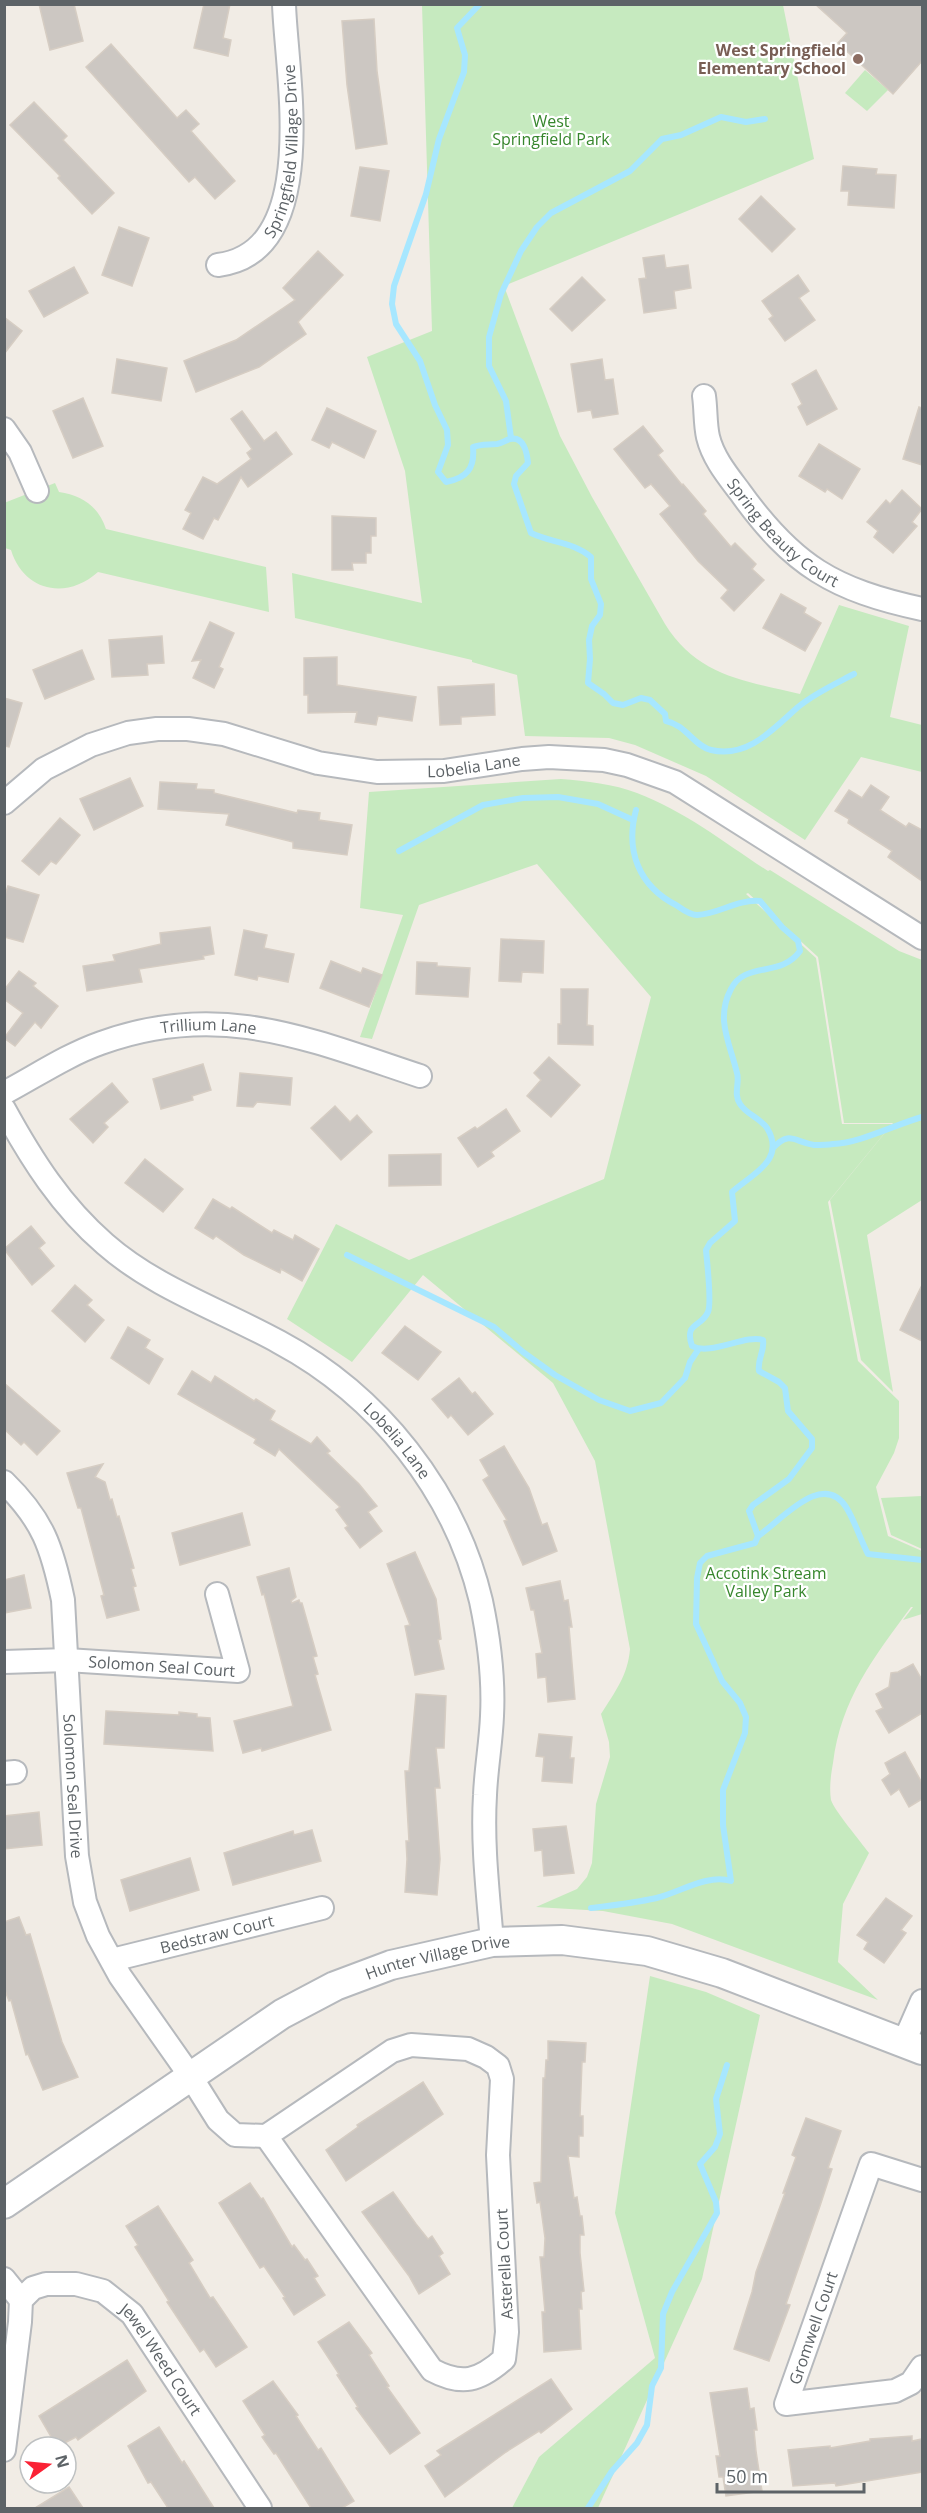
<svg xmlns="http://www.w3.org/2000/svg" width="927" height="2513" viewBox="0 0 927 2513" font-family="'Open Sans',sans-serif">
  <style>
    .green { fill: #c6eabf }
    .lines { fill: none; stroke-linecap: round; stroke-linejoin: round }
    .stream { stroke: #a7e7ff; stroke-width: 6 }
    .building { fill: #ccc7c2; stroke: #d6cdc3; stroke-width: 1.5 }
    .minor-casing { stroke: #b6b9bd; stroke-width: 26 }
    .tertiary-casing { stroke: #b6b9bd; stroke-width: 32 }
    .minor { stroke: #fff; stroke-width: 22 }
    .tertiary { stroke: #fff; stroke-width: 28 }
    .education-dot { fill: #8d6e63; stroke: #fff; stroke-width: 2 }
    .labels { text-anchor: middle; stroke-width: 4.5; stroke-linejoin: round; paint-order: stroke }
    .education-label { font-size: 16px; font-weight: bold; fill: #785e54; stroke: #fff; text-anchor: end }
    .park-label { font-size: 16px; fill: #37862d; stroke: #fff }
    .street-label { font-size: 16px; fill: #5d6367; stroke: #fff }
  </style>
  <rect width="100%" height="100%" fill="#f1ece5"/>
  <g class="green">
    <path d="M422,5H783L814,159L504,286L560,436L592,497L665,624C697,676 745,681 800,694L839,605L909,626L890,717L922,725V772L861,757L805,840L706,776L635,745L609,738L525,736L517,675L472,662V660L295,618L292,573L422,603L405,471L367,357L432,331Z"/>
    <path d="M865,70L888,90L867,111L845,93Z"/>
    <path d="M55,483L59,492C82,495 99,507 106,529L266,567L269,612L98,572C67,600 24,592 11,550L5,548L4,503Z"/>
    <path d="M561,779C586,781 614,784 637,793C685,811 726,844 768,871L770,870L899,951L922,960V1200L867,1235L893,1392L861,1360L830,1200L893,1123H844L818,957L748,893L746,894L816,958L842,1124H892L828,1202L858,1361L899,1401V1438L894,1453L876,1487L888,1536L922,1551V1614L903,1620L913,1607H911C874,1657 841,1699 833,1763C831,1774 829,1788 831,1800C834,1810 861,1842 869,1853L843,1904L838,1962L878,2000L672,1924L603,1911L536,1907L577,1889L587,1877L592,1863L596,1804L610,1757L609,1742L601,1714C615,1692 628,1675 630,1649L595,1461L553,1383L423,1275L352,1362L287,1319L336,1224L409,1260L604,1179L651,997L537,864L419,905L372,1039L360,1037L403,915L360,908L369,792Z"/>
    <path d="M922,1496V1549L891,1535L881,1498Z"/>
    <path d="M650,1976L706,1992L760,2015L702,2279L598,2508H512L539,2457L655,2358L615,2213Z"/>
  </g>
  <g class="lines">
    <g class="stream">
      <path d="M480,4L457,28L465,55L464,72L439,139L426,194L394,286L392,304L396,324L420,361L435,405L447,430L448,445L438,472L446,482C467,478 475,468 473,447C481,444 488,445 497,444C502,443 506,440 510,439C524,436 527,453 528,463L516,476L514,484L531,533C552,543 573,542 591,557V579L601,604L600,615L592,626L589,640L590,659L588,683L604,694L613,703L623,705L641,698L650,700L665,714L666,721C686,725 694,746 711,750C748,759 774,728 798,707C815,693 835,684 854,674"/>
      <path d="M511,438L506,401L489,366V337L501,294L521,251L537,227L551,213L630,171L662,139L681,135L721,117L746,122L765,119"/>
      <path d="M399,851L483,805L523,798L558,797L598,804L633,820"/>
      <path d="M773,1148C790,1130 794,1142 814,1145C820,1145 827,1145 833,1144C860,1143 894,1125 922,1117"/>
      <path d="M347,1255L494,1327L523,1352L555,1375L599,1400L630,1411L661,1403L685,1378L690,1362L698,1350"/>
      <path d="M758,1536C781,1521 822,1470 846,1507C855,1521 860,1539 868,1554L922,1560"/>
      <path d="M591,1908C613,1905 638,1903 660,1897C682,1891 708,1874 731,1881L723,1825V1790L745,1733L746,1717L740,1703L722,1681L696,1624L697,1578L700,1563L707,1556L755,1543L758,1536L749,1511L753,1505L789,1479L812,1448V1439L788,1411L785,1388L779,1382L759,1371C757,1359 765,1351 763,1340C746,1334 710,1356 692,1346C684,1322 701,1328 708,1312C712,1303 707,1262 706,1250L710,1243L735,1221L732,1192C750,1175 787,1161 767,1128C760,1118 746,1114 740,1104C733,1094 740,1082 737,1073C730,1043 715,1019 731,989C745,961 781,978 800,951L798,941L782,927L760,901C737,899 719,914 697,915C689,915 682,909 676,905C639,886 625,851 636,810"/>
      <path d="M588,2508L612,2471L637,2443L647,2425L652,2386L661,2368L663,2314L672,2292L717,2213L716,2202L700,2164L715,2147L720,2134L716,2099L727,2065"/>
    </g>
  </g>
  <g class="building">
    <path d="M39,4H74L83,41L50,50Z"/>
    <path d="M204,4H230L223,38L231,40L228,56L194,48Z"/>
    <path d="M815,4H922V61L893,94L838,43L847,33Z"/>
    <path d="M374,19L377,71L387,144L356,149L347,85L342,21Z"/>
    <path d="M111,44L177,118L186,110L199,124L191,131L235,181L215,199L195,177L189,182L86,67Z"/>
    <path d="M34,102L67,136L63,140L114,193L92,214L58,178L60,176L10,125Z"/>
    <path d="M843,166L877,169L876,174L896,175L894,208L848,205L849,191H841Z"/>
    <path d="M360,167L389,171L380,221L351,216Z"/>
    <path d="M761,196L795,229L772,252L739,219Z"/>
    <path d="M119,227L149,238L132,286L102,275Z"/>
    <path d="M318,251L343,275L298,322L306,334L259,367L196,392L184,361L236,340L295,300L283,288Z"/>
    <path d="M664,255L666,268L688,265L691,288L674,291L676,308L644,313L639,279L646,278L643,258Z"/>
    <path d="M74,267L88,293L44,317L29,291Z"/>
    <path d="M798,275L809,291L799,298L815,320L785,341L769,319L773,316L762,301Z"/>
    <path d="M582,277L605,300L572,331L550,309Z"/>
    <path d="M4,317L22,331L4,354Z"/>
    <path d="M117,359L167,368L161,401L112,393Z"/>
    <path d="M602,359L605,380L613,379L618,414L593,418L591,410L578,412L571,364Z"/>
    <path d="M816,370L837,409L807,425L798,407L802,404L792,384Z"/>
    <path d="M83,398L103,446L73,458L53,411Z"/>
    <path d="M919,407L922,408V465L903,459Z"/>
    <path d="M327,408L376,431L364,458L332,442L329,448L312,440Z"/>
    <path d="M242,411L264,441L276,432L292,454L248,487L241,477L218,520L214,518L203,539L183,529L191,513L185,510L203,477L217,484L251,459L247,453L252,449L231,419Z"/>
    <path d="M643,426L663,451L658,455L682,485L683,484L706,511L703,514L731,547L735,543L756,564L752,569L764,580L734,611L721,598L728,590L698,561L660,514L670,506L651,484L645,488L614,449Z"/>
    <path d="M819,444L860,469L842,499L827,489L825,492L799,476Z"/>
    <path d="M902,490L922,509L912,522L917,526L893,553L874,537L878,531L867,522L886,500L890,504Z"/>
    <path d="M332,516L376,518V536H371V553H366V563H352L353,570H332Z"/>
    <path d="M781,594L806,608L804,613L821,623L805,651L763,628Z"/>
    <path d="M210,622L234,633L219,667L223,669L214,688L193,678L201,660L192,661Z"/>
    <path d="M162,636L164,663L147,664L148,675L112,677L109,640Z"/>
    <path d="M82,650L94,679L45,699L33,670Z"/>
    <path d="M337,657V685L416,697L412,721L378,716L376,725L355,722L357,712L308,713V695H304V658Z"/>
    <path d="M494,684L495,715L461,717V724L440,725L438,687Z"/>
    <path d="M4,698L22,703L9,747L4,746Z"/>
    <path d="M130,778L143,806L94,830L80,799Z"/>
    <path d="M160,782L197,784L196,789L214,790V793L297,813L298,810L320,813L319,820L352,825L347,855L293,848V842L226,825L229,814L158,809Z"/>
    <path d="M871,785L889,797L880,810L906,827L909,823L922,830V881L888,857L892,851L848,823L849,819L835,811L849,790L862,798Z"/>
    <path d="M60,818L80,835L56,864L51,861L39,875L22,861Z"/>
    <path d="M8,886L39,895L23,942L4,937V898Z"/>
    <path d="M210,927L214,954L203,956L204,959L139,969L142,982L87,991L83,966L115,961L113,955L161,944L160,933Z"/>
    <path d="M244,930L267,935L264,948L294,954L288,982L258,976L257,980L235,975Z"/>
    <path d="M501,939L544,941L543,973L522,972L521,982L499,981Z"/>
    <path d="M331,961L361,973L363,968L382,975L369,1007L320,988Z"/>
    <path d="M417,962L437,963V966L470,968L468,997L416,994Z"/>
    <path d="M19,971L36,983L33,986L58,1006L41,1028L35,1022L15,1046L4,1038L23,1013L4,999V990Z"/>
    <path d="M561,989H588L587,1025L593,1026V1045L558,1044V1024H561Z"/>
    <path d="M549,1057L580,1085L551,1117L527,1096L541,1080L534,1073Z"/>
    <path d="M203,1064L211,1090L192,1096L193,1100L161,1109L153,1079Z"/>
    <path d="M240,1073L292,1078L290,1105L257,1102L253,1107L237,1106Z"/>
    <path d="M112,1083L128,1102L104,1123L108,1127L93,1143L70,1119Z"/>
    <path d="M335,1106L350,1122L357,1115L372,1132L341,1160L311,1128Z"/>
    <path d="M506,1109L520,1131L491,1152L494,1156L478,1167L458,1138L475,1127L477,1129Z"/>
    <path d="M441,1154V1185L389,1186V1155Z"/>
    <path d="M145,1159L183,1189L163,1212L125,1183Z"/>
    <path d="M213,1199L230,1209L232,1207L272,1233L274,1230L293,1240L295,1235L319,1249L302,1281L281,1269L280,1273L244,1255L216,1236L213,1239L195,1228Z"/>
    <path d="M31,1226L45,1243L39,1248L54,1266L32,1285L4,1249Z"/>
    <path d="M75,1285L92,1300L87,1305L104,1320L85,1342L52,1311Z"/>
    <path d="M922,1285V1341L900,1330Z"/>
    <path d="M405,1326L441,1352L418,1380L382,1353Z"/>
    <path d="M128,1327L150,1340L145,1348L163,1359L149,1384L111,1358Z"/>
    <path d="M192,1371L211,1383L215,1376L254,1401L256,1399L275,1411L270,1420L311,1444L317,1437L330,1451L327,1453L359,1484L377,1506L368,1512L382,1531L360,1548L345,1528L348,1526L336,1510L340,1507L279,1449L275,1456L254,1443L256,1439L178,1394Z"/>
    <path d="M459,1378L472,1394L475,1392L493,1414L468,1435L451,1415L448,1418L432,1399Z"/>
    <path d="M4,1383L60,1431L37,1455L24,1442L21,1445L4,1429Z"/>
    <path d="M504,1446L529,1488L542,1525L547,1523L557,1551L523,1565L504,1521L507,1520L483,1480L489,1476L480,1460Z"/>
    <path d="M103,1464L95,1477L105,1482L110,1500L112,1499L117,1517L119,1516L134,1568L131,1569L136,1586L133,1587L139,1610L107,1618L101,1596L104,1595L81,1508H78L67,1473Z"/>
    <path d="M242,1513L250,1545L180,1565L172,1533Z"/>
    <path d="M415,1552L436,1599L441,1639L438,1640L444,1669L415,1675L405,1626L410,1625L387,1564Z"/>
    <path d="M289,1568L296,1597L291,1601L292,1603L299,1600L300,1603H302L317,1656L313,1657L318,1674L315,1675L331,1730L262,1751L261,1748L243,1753L234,1721L293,1706L264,1594L262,1595L257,1577Z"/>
    <path d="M24,1575L31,1608L4,1613V1580Z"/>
    <path d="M560,1581L564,1601L568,1600L572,1627H569L575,1699L548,1702L546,1677L538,1678L536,1654L542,1653L534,1610H531L526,1588Z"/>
    <path d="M913,1664L922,1680V1713L889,1733L876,1711L883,1708L876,1694L889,1687L891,1673L898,1672Z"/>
    <path d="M416,1694L446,1696L444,1748H436L440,1788H435L440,1859L437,1895L405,1892L407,1859L406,1841H409L405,1771H409Z"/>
    <path d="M106,1711L179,1715V1712L197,1714V1717L210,1718L213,1751L104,1744Z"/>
    <path d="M539,1734L572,1737L570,1758H574L572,1783L542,1781L544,1757L536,1756Z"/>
    <path d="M905,1752L922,1783V1799L909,1807L899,1789L891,1795L882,1780L890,1774L885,1763Z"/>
    <path d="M39,1812L42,1845L4,1849V1816Z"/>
    <path d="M566,1826L574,1873L544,1876L542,1850L535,1851L533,1829Z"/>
    <path d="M312,1830L321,1861L233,1885L224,1853L293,1831L294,1835Z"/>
    <path d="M190,1858L199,1890L130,1911L121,1880Z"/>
    <path d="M886,1898L912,1916L901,1930L906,1933L884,1963L864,1949L868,1942L857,1935Z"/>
    <path d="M19,1917L26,1935L30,1934L62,2042L78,2077L43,2090L28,2054L26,2055L11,2000L9,2001L4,1988V1922Z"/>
    <path d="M548,2041L586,2043L585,2062H582L580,2116H583V2136H579V2157L568,2156L574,2198L577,2197L580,2216H582L584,2235H580V2253L584,2291L581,2292L582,2309H579L581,2349L544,2352L542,2312H545L540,2257H544L545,2238L540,2202L537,2203L534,2183L541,2182L543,2078H545L546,2060H548Z"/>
    <path d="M423,2082L443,2114L346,2181L326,2150L358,2127L357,2125Z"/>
    <path d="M806,2118L841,2131L828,2168L832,2169L820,2206L786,2304L790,2305L769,2361L734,2349L752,2292L756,2272L785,2193H783L796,2157L792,2155Z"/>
    <path d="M250,2183L261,2199L263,2198L292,2247L294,2245L305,2260L307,2259L318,2276L314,2278L325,2295L294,2315L283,2298L285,2297L264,2266L260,2268L219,2203Z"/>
    <path d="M393,2192L416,2224L428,2239L432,2236L443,2253L439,2256L450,2274L419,2294L409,2276L362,2212Z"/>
    <path d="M158,2206L193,2260L189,2263L210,2298L213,2297L247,2347L216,2367L204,2349L200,2352L167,2302L169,2301L135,2247L138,2245L126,2226Z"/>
    <path d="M349,2322L372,2353L369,2355L389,2386L387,2387L420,2433L390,2454L356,2408L358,2407L337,2375L339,2374L318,2342Z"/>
    <path d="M127,2360L146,2391L78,2440L76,2437L57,2447L39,2416Z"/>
    <path d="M551,2379L572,2409L541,2433L539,2431L506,2452L445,2497L425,2466L441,2455L437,2451Z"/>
    <path d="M273,2381L298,2415L296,2416L318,2450L321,2448L354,2501L342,2508H311L276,2453L274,2454L262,2437L265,2435L243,2401Z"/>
    <path d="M747,2388L750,2409L754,2408L757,2430H754L756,2451L762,2491L726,2496L723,2477H719L716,2456H720L710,2393Z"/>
    <path d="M159,2427L182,2463L184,2461L214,2508H168L151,2482L148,2483L128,2446Z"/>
    <path d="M912,2436V2441L922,2439V2472L836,2486L835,2483L793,2486L788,2450L830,2446V2448L870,2441V2439Z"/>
    <path d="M69,2487L83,2508H35Z"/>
  </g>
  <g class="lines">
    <g class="minor-casing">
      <g id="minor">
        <path id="s1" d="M218,265C322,252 286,73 284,4"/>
        <path id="s2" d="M704,396C706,410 705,424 708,437C713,458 728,476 740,492C793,566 834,590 922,609"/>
        <path d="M4,429L20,452L37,491"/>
        <path id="s3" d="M4,803L44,769L91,745L128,733L157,729H188L224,734L318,763L377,772L444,771L522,759L549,757L604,760L627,765L675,782L922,938"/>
        <path id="s4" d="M4,1093C36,1076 67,1055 101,1043C220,1000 308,1039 420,1076"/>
        <path id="s5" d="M4,1109C32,1160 61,1206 105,1244C155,1288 221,1310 279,1342C378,1395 455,1491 481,1601C489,1639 494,1678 492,1716C491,1742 486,1769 485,1795C482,1844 488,1893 492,1942"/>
        <path id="s6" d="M4,1482C43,1520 52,1547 63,1600L77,1856L85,1902L98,1936L120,1976L191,2077L218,2120L235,2135L266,2136"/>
        <path id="s7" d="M4,1662L67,1660L238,1671L217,1594"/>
        <path d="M4,1773L15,1772"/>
        <path id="s8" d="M112,1960L322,1908"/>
        <path d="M904,2042L922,2001"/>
        <path d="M411,2045L468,2049L486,2057L498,2066L502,2079L498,2155L507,2332L504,2359C479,2381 462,2386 432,2370L266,2136L392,2051Z"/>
        <path d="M922,2180L871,2164L786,2404L895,2391L911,2383L922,2367"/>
        <path d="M4,2279L21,2300"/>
        <path id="s9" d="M4,2450L20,2322L21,2300L33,2288L46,2284H76L103,2291L132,2314L260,2508"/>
      </g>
    </g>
    <g class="tertiary-casing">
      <g id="tertiary">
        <path id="s10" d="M4,2204L282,2014L335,1986L391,1965L492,1942L562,1940L647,1951L722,1973L922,2050"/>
      </g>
    </g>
    <use href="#minor" class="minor"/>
    <use href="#tertiary" class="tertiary"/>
  </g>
  <circle class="education-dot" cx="858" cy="59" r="6"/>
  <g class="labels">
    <g class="education-label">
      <text x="846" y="56">West Springfield<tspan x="846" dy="18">Elementary School</tspan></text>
    </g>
    <g class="park-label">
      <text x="551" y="127">West<tspan x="551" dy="18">Springfield Park</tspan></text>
      <text x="766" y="1579">Accotink Stream<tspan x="766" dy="18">Valley Park</tspan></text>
    </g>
    <g class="street-label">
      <text dy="6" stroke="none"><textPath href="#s1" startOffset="147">Springfield Village Drive</textPath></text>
      <text dy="6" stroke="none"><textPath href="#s2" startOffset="165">Spring Beauty Court</textPath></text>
      <text dy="6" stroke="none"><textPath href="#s3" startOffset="496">Lobelia Lane</textPath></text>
      <text dy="6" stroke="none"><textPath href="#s4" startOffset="219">Trillium Lane</textPath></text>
      <text dy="6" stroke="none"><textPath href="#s5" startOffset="525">Lobelia Lane</textPath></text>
      <text dy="6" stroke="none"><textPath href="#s7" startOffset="158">Solomon Seal Court</textPath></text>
      <text dy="6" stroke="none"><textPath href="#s6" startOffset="321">Solomon Seal Drive</textPath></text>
      <text dy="6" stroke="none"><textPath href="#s8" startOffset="108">Bedstraw Court</textPath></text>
      <text dy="6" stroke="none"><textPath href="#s10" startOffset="504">Hunter Village Drive</textPath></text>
      <text transform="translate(504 2264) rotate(-93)" y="6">Asterella Court</text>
      <text transform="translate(813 2328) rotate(-71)" y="6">Gromwell Court</text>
      <text dy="6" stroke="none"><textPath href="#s9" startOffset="330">Jewel Weed Court</textPath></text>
    </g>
  </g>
  <rect width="927" height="2513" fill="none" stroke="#5d6367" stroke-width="12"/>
  <g transform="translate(48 2465) rotate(75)"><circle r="28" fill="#ffffff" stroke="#bec1c2" stroke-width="1.5"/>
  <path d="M0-4.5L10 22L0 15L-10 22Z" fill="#fa2235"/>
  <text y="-9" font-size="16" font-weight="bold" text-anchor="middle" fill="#5d6367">N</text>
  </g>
  <path d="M717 2483v9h147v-9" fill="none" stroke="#5d6367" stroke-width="3"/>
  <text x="726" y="2483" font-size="18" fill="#5d6367" stroke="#ffffff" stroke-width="4.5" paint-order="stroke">50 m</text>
</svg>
